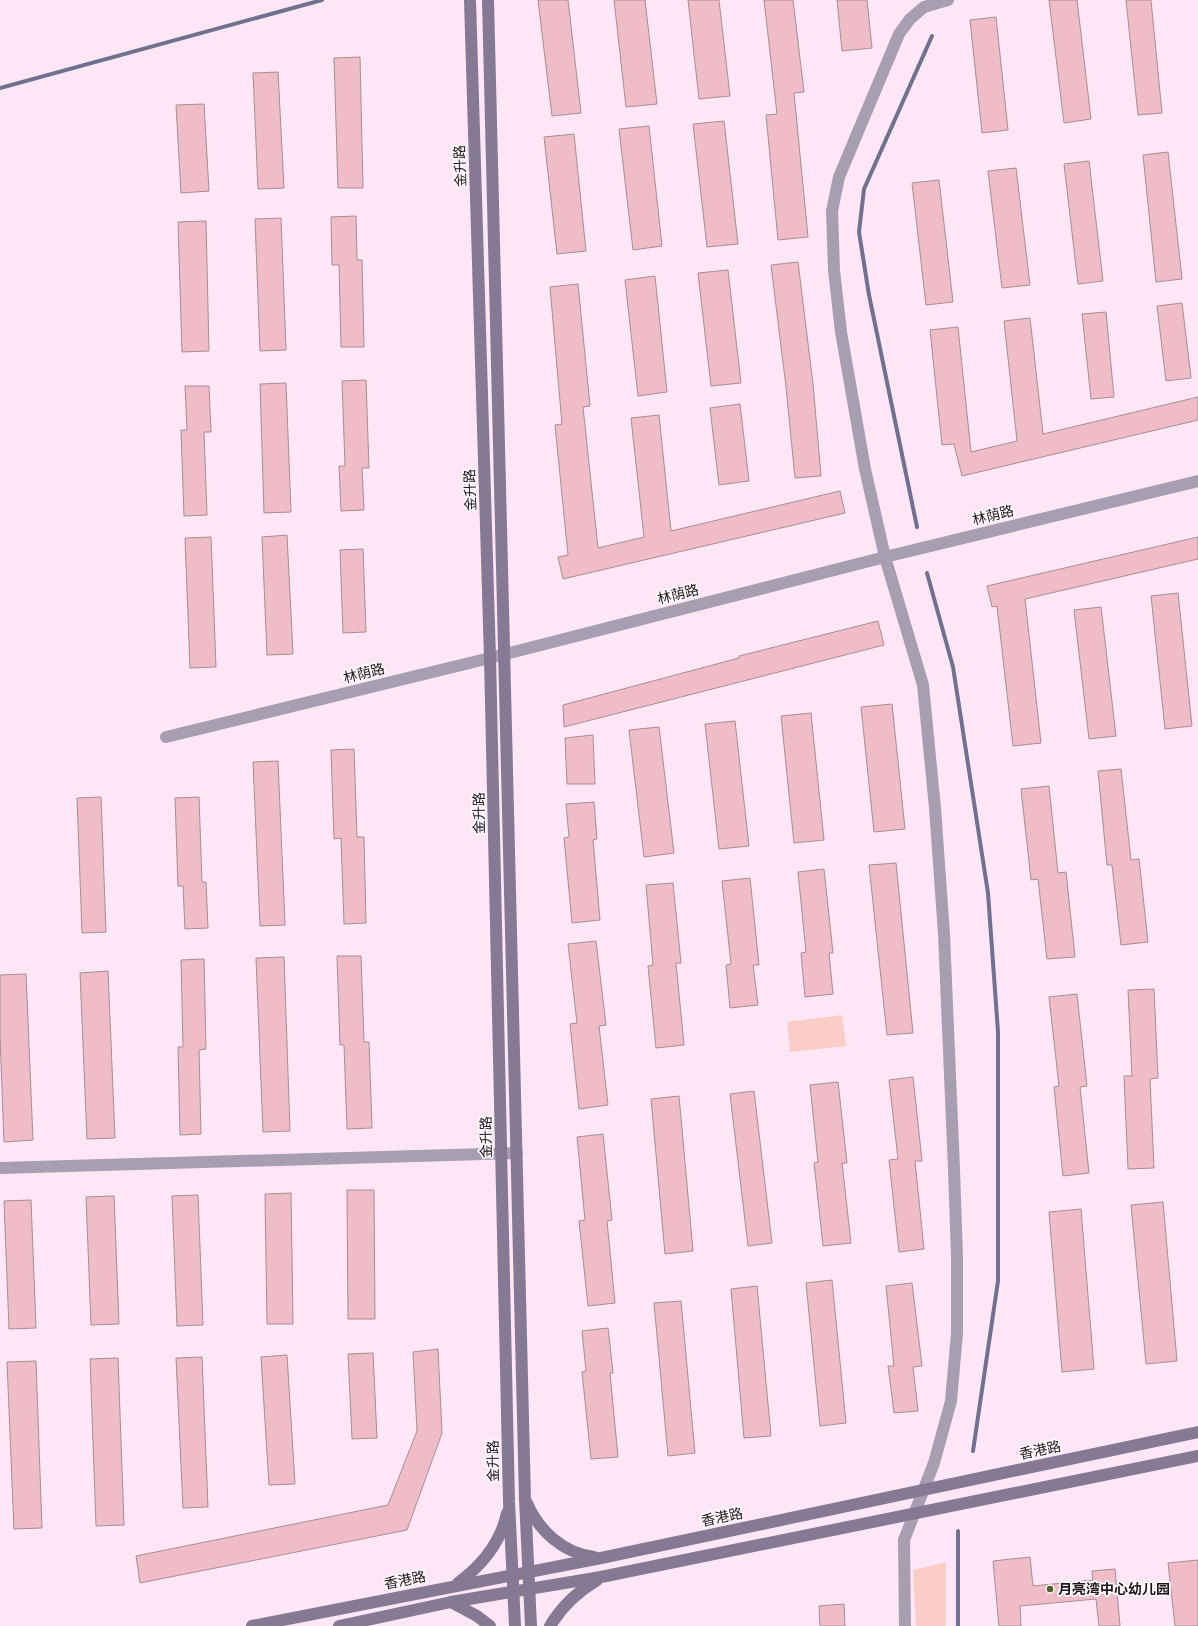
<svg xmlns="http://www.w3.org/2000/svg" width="1198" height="1626" viewBox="0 0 1198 1626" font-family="Literata,'Noto Sans SC',serif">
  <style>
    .green { fill: #facec6 }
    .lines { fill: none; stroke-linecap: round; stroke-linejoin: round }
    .stream { stroke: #6f718f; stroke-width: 4 }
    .building { fill: #f0bcc8; stroke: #a68d92 }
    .minor { stroke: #a79fb1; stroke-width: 12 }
    .tertiary { stroke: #a79fb1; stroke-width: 12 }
    .secondary { stroke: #857993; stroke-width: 12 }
    .poi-dot { fill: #535a29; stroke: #fffafd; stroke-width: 1.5 }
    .labels { text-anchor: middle; stroke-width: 3.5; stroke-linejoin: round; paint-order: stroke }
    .street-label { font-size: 14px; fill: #1c151b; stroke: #fffafd }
    .poi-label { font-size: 14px; font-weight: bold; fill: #1c151b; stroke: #fffafd; text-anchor: start }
  </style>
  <rect width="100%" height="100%" fill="#fde7f7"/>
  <g class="green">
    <path d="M842,1015L846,1046L790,1052L787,1022Z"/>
    <path d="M946,1562V1626H916L913,1570Z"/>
  </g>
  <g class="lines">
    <g class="stream">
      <path d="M0,88L322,0"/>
      <path d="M917,527L869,295L859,232L864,189L932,36"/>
      <path d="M927,573L953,667L988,893L998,1032V1281L973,1451"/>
      <path d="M958,1531V1626"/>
    </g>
  </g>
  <g class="building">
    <path d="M538,0H568L581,113L552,116Z"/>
    <path d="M614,0H645L657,104L626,107Z"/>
    <path d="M688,0H719L730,96L699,99Z"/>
    <path d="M764,0H793L804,92L794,93L808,237L778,240L766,115L777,114Z"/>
    <path d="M837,0H867L872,48L842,51Z"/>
    <path d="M1049,0H1077L1091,119L1064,123Z"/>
    <path d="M1126,0H1151L1162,113L1138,115Z"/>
    <path d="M996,17L1008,130L982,133L970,20Z"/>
    <path d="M360,57L363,188H338L334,58Z"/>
    <path d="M278,72L284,188L258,189L253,73Z"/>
    <path d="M204,104L209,191L181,193L176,105Z"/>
    <path d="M724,121L738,244L707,247L693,124Z"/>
    <path d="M649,126L662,246L633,250L619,129Z"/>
    <path d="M574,134L586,251L557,254L544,137Z"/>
    <path d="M1168,152L1182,279L1156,282L1143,155Z"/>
    <path d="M1089,161L1103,281L1078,284L1064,164Z"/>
    <path d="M1016,168L1030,285L1002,288L988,171Z"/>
    <path d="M939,180L953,302L926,305L912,183Z"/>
    <path d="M356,216L357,260H362L364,347H341L339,265H332L331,217Z"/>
    <path d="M281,218L286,350L260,351L255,219Z"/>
    <path d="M206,221L209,351L182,352L178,222Z"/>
    <path d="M798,262L813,384L821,476L795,478L786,387L771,265Z"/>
    <path d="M728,270L741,383L711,386L698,273Z"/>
    <path d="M655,276L667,392L638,396L625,280Z"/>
    <path d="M578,284L590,406L583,407L598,548L644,537L631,418L659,415L671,531L840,491L845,513L563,579L558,557L568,555L555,425L562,424L550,287Z"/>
    <path d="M1182,303L1191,378L1166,381L1157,306Z"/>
    <path d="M1106,312L1114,397L1091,399L1082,314Z"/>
    <path d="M1030,318L1043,434L1198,397V420L962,476L954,444L942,445L930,330L958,327L971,452L1017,441L1004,321Z"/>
    <path d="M366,380L369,468H362L364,510L341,511L339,466H345L342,381Z"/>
    <path d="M286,383L291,512L264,513L260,384Z"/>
    <path d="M185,386H209L211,432H204L207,515L184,516L181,430H187Z"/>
    <path d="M740,404L749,481L719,485L710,408Z"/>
    <path d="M287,535L293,654L267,655L262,537Z"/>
    <path d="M211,537L216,667L190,668L185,538Z"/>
    <path d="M1198,537V559L1025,599L1041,743L1013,746L997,606L992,607L987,586Z"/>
    <path d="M363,549L366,632L343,633L340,550Z"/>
    <path d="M1178,593L1192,726L1165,729L1151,596Z"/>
    <path d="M1101,607L1116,736L1089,739L1074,610Z"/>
    <path d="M878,621L884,645L564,727L563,705L739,658V656Z"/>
    <path d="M892,704L905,829L874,832L861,707Z"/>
    <path d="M811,713L824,840L794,843L781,716Z"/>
    <path d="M735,721L749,846L719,849L705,724Z"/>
    <path d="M659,727L674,853L644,857L629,730Z"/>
    <path d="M593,735L595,784H567L565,738Z"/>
    <path d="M354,749L357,837H364L366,923L344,924L341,838L334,839L331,750Z"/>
    <path d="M278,761L285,925L260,926L253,762Z"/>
    <path d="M1121,769L1131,860L1139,859L1148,942L1121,945L1112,865H1107L1098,771Z"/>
    <path d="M1049,786L1058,873L1066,872L1075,957L1047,959L1038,879L1031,880L1021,789Z"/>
    <path d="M101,797L106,932L82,933L77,798Z"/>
    <path d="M199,797L202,882H206L208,928L185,929L183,886H178L175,798Z"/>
    <path d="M594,802L597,839L593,840L600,920L572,923L564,838L569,837L566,804Z"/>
    <path d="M896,863L913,1033L887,1035L869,865Z"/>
    <path d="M824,869L833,953H829L833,994L805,997L801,953L806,952L798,872Z"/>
    <path d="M750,878L759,965H753L758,1005L730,1008L726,965L731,964L722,881Z"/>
    <path d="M673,883L681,963H676L684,1045L656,1048L648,966L653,965L646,885Z"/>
    <path d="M596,941L606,1025L599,1026L608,1105L579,1109L570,1024L577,1023L568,944Z"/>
    <path d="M337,956H361L364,1042H369L372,1128L347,1129L344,1045H340Z"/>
    <path d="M284,957L290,1131L263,1132L256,958Z"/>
    <path d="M204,959L206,1049L199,1050L201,1134L180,1135L178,1047H183L181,960Z"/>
    <path d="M108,971L115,1138L87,1139L80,973Z"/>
    <path d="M26,974L33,1140L4,1142L0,1036V975Z"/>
    <path d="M1154,989L1158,1078L1150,1079L1154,1168L1128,1169L1124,1076H1132L1128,990Z"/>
    <path d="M1077,994L1087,1086L1080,1087L1089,1173L1063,1176L1054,1087L1059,1086L1049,997Z"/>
    <path d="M913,1077L922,1161H915L924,1249L899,1252L889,1160L898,1159L889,1080Z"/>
    <path d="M838,1082L847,1163H842L851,1243L823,1246L814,1163L818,1162L810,1085Z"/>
    <path d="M754,1091L772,1243L748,1246L730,1094Z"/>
    <path d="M679,1096L693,1251L665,1254L651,1099Z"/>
    <path d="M603,1134L612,1220L607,1221L615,1303L588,1306L579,1221L585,1220L577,1137Z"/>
    <path d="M347,1190H374L375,1319H348Z"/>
    <path d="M291,1193L293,1324H267L265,1194Z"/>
    <path d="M198,1195L203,1325L177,1326L172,1196Z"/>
    <path d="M114,1196L119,1324L91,1325L86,1197Z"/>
    <path d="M31,1200L36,1328L9,1329L4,1201Z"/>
    <path d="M1163,1202L1177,1361L1146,1364L1131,1205Z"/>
    <path d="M1081,1209L1094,1369L1062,1372L1049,1212Z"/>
    <path d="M832,1280L846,1423L820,1426L806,1283Z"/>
    <path d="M912,1283L922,1366L913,1367L918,1411L894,1413L888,1366H894L886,1286Z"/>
    <path d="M757,1286L771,1436L744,1438L731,1289Z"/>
    <path d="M681,1301L695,1453L668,1456L654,1303Z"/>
    <path d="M608,1328L613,1373H610L618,1457L591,1459L582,1372L586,1371L582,1331Z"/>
    <path d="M438,1349L442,1433L407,1530L140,1583L136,1556L388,1505L417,1431L413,1352Z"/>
    <path d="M373,1353L377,1438L352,1439L348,1354Z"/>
    <path d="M287,1355L295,1484L269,1485L261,1357Z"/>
    <path d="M202,1357L208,1507L183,1508L176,1358Z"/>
    <path d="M118,1358L124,1525L96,1526L90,1359Z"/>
    <path d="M36,1361L42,1528L14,1529L7,1362Z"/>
    <path d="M1030,1557L1033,1586L1093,1580L1092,1571L1115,1569L1120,1626H1099L1096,1599L1020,1606L1021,1626H999L993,1561Z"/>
    <path d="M1198,1560V1626H1175L1168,1563Z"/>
    <path d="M844,1604L845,1626H820L819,1606Z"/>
  </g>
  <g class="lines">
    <g class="minor">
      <path d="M166,737L490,658"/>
      <path d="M0,1168L517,1153"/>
      <path d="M905,1626L904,1540L934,1463L951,1401L957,1333V1257L954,1169L944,934L935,808L923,685L885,557L865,469L841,332L834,270L832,211L839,177L899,34L910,19L924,7L948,0"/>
    </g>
    <path class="tertiary" d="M490,658L885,557L1198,481"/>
    <g class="secondary">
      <path d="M470,0L490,658L509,1502L515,1626"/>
      <path d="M488,0L525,1499L531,1626"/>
      <path d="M527,1503C539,1531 563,1553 594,1557"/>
      <path d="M458,1583C481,1566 501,1542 507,1513"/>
      <path d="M451,1602L477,1616L490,1626"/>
      <path d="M252,1626L601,1558L1198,1432"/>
      <path d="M339,1626L451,1602L601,1577L1198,1456"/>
      <path d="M550,1626C562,1606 577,1592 597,1580"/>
    </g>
  </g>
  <circle class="poi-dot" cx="1050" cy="1589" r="4"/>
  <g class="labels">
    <g class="street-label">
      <text transform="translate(460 166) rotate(-92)" y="5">金升路</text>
      <text transform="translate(470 490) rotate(-92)" y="5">金升路</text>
      <text transform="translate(993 515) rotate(-14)" y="5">林荫路</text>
      <text transform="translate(678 594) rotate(-14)" y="5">林荫路</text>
      <text transform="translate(364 673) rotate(-14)" y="5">林荫路</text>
      <text transform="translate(479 813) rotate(-91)" y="5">金升路</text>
      <text transform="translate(486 1137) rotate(-91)" y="5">金升路</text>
      <text transform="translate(1040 1450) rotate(-12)" y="5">香港路</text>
      <text transform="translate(493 1461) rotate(-91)" y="5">金升路</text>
      <text transform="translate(722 1517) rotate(-12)" y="5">香港路</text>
      <text transform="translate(405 1580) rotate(-11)" y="5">香港路</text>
    </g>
    <g class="poi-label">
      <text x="1058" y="1594">月亮湾中心幼儿园</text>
    </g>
  </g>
</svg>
